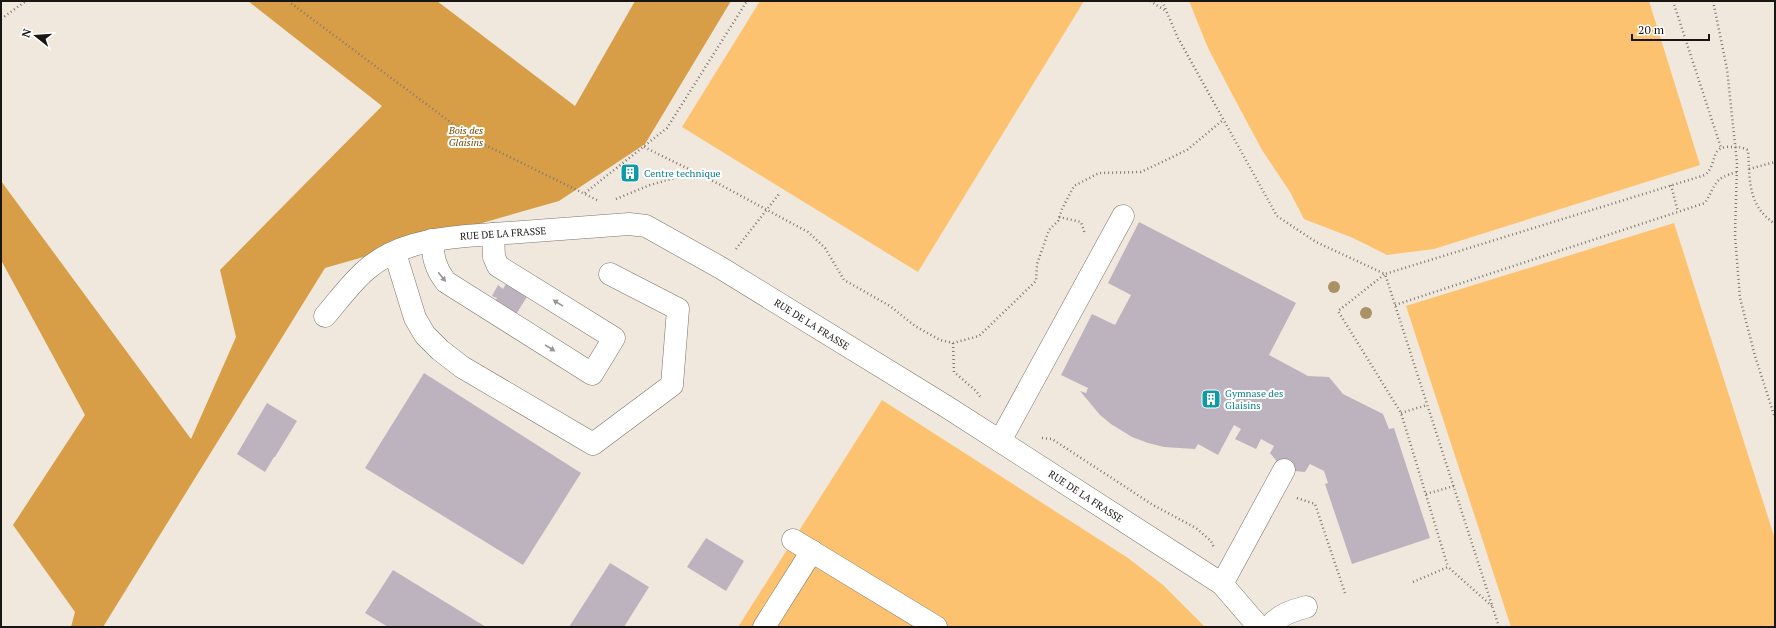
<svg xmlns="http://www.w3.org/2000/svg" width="1776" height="628" viewBox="0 0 1776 628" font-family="'PT Serif',serif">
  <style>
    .green { fill: #fdc26f }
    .forest { fill: #d89e47 }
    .building { fill: #bdb3be }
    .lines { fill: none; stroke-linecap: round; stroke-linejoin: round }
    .minor-casing { stroke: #7c746a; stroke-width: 23 }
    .path { stroke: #7f7972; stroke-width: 2.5; stroke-dasharray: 1 3; stroke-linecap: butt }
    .minor { stroke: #fff; stroke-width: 22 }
    .tree { fill: #ab9266 }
    .oneway { fill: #979694 }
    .labels { text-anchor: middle; stroke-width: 4; stroke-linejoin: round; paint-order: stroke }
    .park-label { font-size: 10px; font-style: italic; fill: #724b04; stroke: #fff }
    .culture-label { font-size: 10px; fill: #0d838f; stroke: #fff; text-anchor: start }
    .street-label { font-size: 10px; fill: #181512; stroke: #fff }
  </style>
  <rect width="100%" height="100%" fill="#f1e8dd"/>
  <g class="green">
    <path d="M760,1H1084L918,272L682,127Z"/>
    <path d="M1189,1H1649L1700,165L1434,249L1387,255L1353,238L1304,219L1290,192L1262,150L1232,94L1208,48Z"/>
    <path d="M1674,223L1775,539V627H1511L1406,306Z"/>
    <path d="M882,400L1128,558L1163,585L1205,627H738Z"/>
  </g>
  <path class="forest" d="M248,1H437L575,106L635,1H731L645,144L559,201L325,268L103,627H71L75,612L13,525L85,415L1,260V181L191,439L236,337L220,270L382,106Z"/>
  <g class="building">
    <path d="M631,165L638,169L630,181L623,177Z"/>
    <path d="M1139,222L1296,303L1269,355L1308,376L1329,377L1343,394L1383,414L1389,429L1394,428L1430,538L1352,564L1325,484L1328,483L1324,471L1310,464L1305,472L1284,470L1270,453L1274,446L1261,439L1256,449L1235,439L1241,429L1234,425L1218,455L1198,444L1195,449L1164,447L1148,443L1132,437L1111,424L1100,415L1080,391L1086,393L1088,388L1061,375L1092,314L1115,325L1131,295L1108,283Z"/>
    <path d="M507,282L528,295L515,316L494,303L497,298L492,296L498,285L503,289Z"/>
    <path d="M424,373L581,473L523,565L365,468Z"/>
    <path d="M267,403L297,421L275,457H274L265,472L237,454Z"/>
    <path d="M706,538L744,561L726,591L687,567Z"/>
    <path d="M610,563L649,587L624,627H569Z"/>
    <path d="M393,570L486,627H388L365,613Z"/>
  </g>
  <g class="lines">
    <g class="minor-casing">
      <g id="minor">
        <path d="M432,240C433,257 435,268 446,282L592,374L614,338L498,266L494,257L493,234"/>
        <path d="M395,253L415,318L425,335L440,350L462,367L593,444L672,385L678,309L610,274"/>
        <path d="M325,316C338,301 351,283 366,270C393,246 431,239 466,236L629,224L646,226L721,268L947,407L1222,584L1259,627"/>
        <path d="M1000,441L1123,216"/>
        <path d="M793,540L936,627"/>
        <path d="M1222,584L1284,470"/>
        <path d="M764,627L812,551"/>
        <path d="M1269,627C1279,615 1291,611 1306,607"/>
      </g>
    </g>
    <g class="path">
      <path d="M288,1L473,139L599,201"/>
      <path d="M1150,1L1166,11"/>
      <path d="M1162,1L1178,38L1277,216L1316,242L1385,274L1338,311L1401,413L1448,567"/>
      <path d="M1673,1L1721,148"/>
      <path d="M1713,1L1727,69L1737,163L1735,236L1740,298L1755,356L1775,418"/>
      <path d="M1,19L26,1"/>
      <path d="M644,147L719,184L808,232L825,248L844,280L890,306L915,326L940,340L953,343L979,336L1036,281L1037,264L1049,230L1058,221L1062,209L1074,186L1099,173L1141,172L1187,150L1223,120"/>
      <path d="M1749,169L1775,162"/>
      <path d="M1671,185L1678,212"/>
      <path d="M585,193L667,128L747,1"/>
      <path d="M616,199L650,185L696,172"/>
      <path d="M1059,217L1081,222L1085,234"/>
      <path d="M736,249L779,194"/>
      <path d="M1395,305L1705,203C1717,184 1712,179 1737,172"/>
      <path d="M953,343L954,372L976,391L982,399"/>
      <path d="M1401,413L1427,405"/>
      <path d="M1042,438L1052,439L1153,505L1196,528L1211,541L1214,548"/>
      <path d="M1426,494L1454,486"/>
      <path d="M1297,498L1315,504L1345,593"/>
      <path d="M1413,582L1448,567L1493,607"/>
      <path d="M1499,627L1385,274L1705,175C1719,163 1708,145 1733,147C1739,147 1742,147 1748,150C1750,180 1747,205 1775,224"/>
    </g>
    <use href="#minor" class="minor"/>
  </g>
  <g class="tree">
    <circle cx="1334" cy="287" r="6"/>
    <circle cx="1366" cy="313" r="6"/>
  </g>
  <defs><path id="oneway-solid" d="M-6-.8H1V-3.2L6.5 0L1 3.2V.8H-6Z"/></defs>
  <g class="oneway">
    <use href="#oneway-solid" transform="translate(442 277) rotate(51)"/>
    <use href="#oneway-solid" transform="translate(558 303) rotate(-148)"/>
    <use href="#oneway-solid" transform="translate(550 348) rotate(32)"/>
  </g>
  <defs>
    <g id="building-square" transform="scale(1)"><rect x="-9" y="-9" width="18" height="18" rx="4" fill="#0f9aa8" stroke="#fff"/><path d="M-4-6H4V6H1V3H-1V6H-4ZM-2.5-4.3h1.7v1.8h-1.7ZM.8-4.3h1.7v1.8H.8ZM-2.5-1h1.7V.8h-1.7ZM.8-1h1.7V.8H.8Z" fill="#fff"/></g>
  </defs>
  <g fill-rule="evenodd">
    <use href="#building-square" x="630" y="173"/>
    <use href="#building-square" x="1211" y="399"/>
  </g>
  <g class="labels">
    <g class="park-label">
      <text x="466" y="134">Bois des<tspan x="466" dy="12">Glaisins</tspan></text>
    </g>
    <g class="culture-label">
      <text x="644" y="177">Centre technique</text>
      <text x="1225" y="397">Gymnase des<tspan x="1225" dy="12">Glaisins</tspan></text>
    </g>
    <g class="street-label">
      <text transform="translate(503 233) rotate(-4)" y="4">RUE DE LA FRASSE</text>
      <text transform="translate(812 324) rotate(32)" y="4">RUE DE LA FRASSE</text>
      <text transform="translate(1086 496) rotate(33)" y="4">RUE DE LA FRASSE</text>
    </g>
  </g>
  <rect width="1776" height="628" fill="none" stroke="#181512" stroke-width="4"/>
  <g transform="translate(36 36) rotate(287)" stroke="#ffffff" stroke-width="3" paint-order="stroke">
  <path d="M0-3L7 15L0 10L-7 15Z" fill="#181512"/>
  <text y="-6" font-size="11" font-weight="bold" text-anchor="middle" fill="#181512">N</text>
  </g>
  <path d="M1632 34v6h77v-6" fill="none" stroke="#181512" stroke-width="2"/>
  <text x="1638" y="34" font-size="12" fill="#181512" stroke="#ffffff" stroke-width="3" paint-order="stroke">20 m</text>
</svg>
